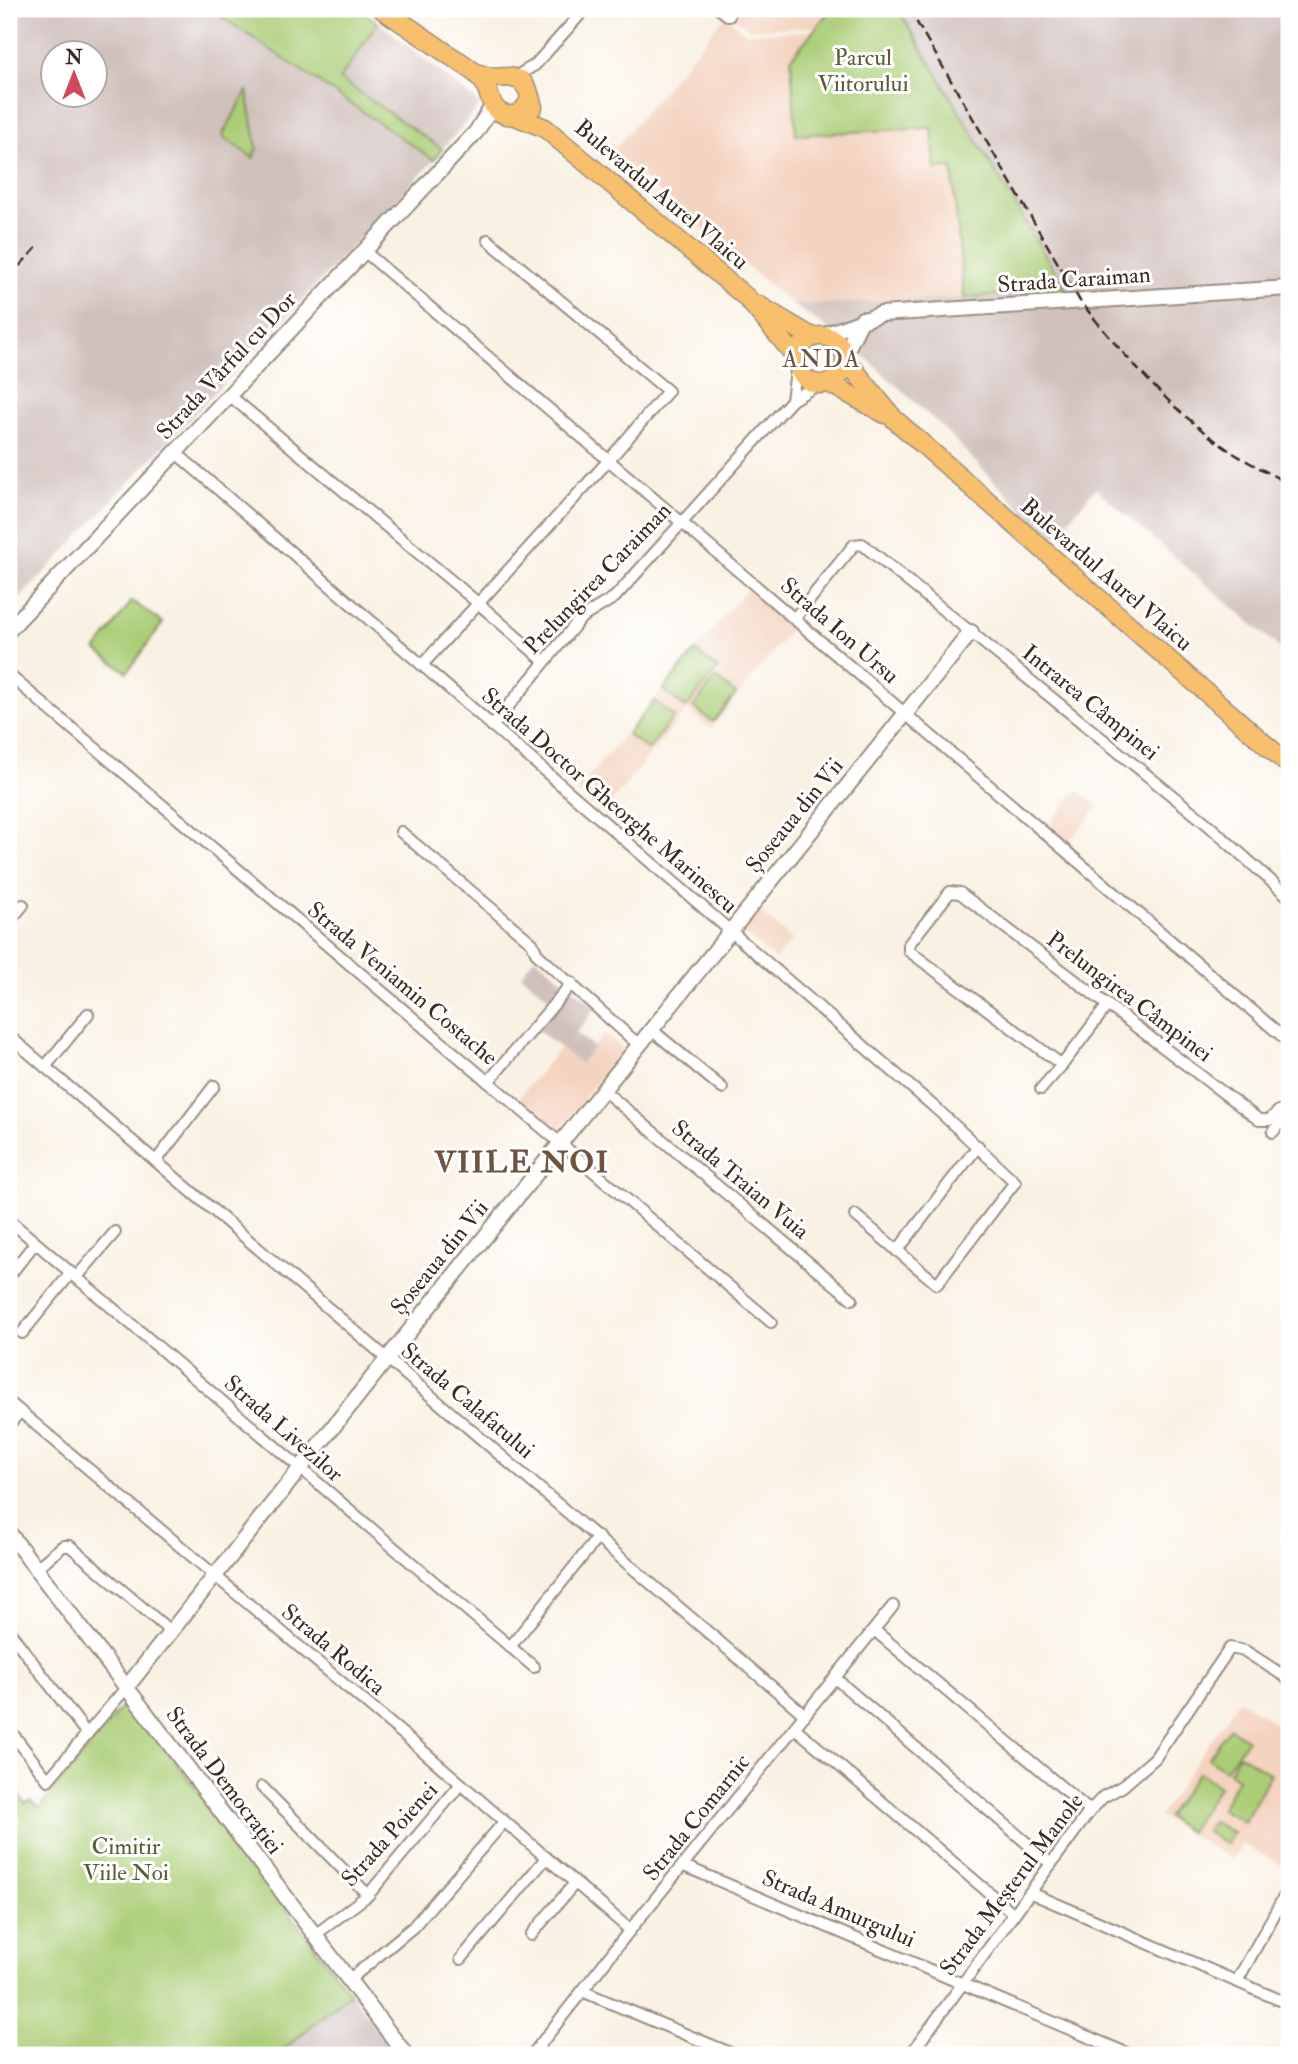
<svg xmlns="http://www.w3.org/2000/svg" width="1298" height="2064" viewBox="0 0 1298 2064" font-family="'IM FELL Double Pica',serif">
  <style>
    .built { fill: #f4d3c0 }
    .industrial { fill: #d0c0bc; fill-rule: evenodd }
    .green { fill: #aacd76; stroke: #727c4a; stroke-width: 2 }
    .lines { fill: none; stroke-linecap: round; stroke-linejoin: round }
    .minor-casing { stroke: #9a8e80; stroke-width: 14 }
    .tertiary-casing { stroke: #9a8e80; stroke-width: 18 }
    .primary-casing { stroke: #9a8e80; stroke-width: 21 }
    .minor { stroke: #fff; stroke-width: 10 }
    .tertiary { stroke: #fff; stroke-width: 14 }
    .primary { stroke: #f8bf6c; stroke-width: 18 }
    .rail { stroke: #3b2a1e; stroke-width: 2.5; stroke-dasharray: 10 5; stroke-linecap: butt }
    .labels { text-anchor: middle; stroke-width: 6; stroke-linejoin: round; paint-order: stroke }
    .park-label { font-size: 23px; fill: #5c5b38; stroke: #fff }
    .street-label { font-size: 23px; fill: #3b2a1e; stroke: #fff }
    .neighbourhood-label { font-size: 24px; letter-spacing: 2px; fill: #6d5340; stroke: #fff }
    .district-label { font-size: 30px; font-weight: bold; letter-spacing: 2px; fill: #6d5340; stroke: #fff }
  </style>
  <rect width="100%" height="100%" fill="#fff"/>
  <filter id="ink" filterUnits="userSpaceOnUse"><feTurbulence type="fractalNoise" baseFrequency=".0143" numOctaves="2"/><feDisplacementMap in="SourceGraphic" scale="14" xChannelSelector="R" yChannelSelector="G"/><feConvolveMatrix kernelMatrix="1 2 1 2 8 2 1 2 1" color-interpolation-filters="sRGB"/></filter>
  <filter id="wash" filterUnits="userSpaceOnUse"><feTurbulence type="fractalNoise" baseFrequency=".00686" numOctaves="4" result="noise"/><feDisplacementMap in="SourceGraphic" scale="28" xChannelSelector="R" yChannelSelector="G"/><feGaussianBlur stdDeviation="1.57" result="paint"/><feColorMatrix in="noise" values="0 0 0 0 0 0 0 0 0 0 0 0 0 0 0 0 0 1.4 0 .05"/><feComposite in="paint" operator="in"/></filter>
  <g filter="url(#wash)">
    <rect width="100%" height="100%" fill="#f9f1e3"/>
    <g class="built">
      <path d="M730,9H831L816,27L749,29L728,13Z"/>
      <path d="M725,16L746,33L812,31L791,59L932,128L935,168H952L964,298L793,305L612,152Z"/>
      <path d="M747,589L792,628L711,728L687,710L602,813L577,791Z"/>
      <path d="M1077,790L1098,806L1068,843L1047,827Z"/>
      <path d="M758,910L792,940L775,960L740,930Z"/>
      <path d="M605,1033L624,1049L557,1132L517,1100L560,1048L580,1064Z"/>
      <path d="M1239,1700L1289,1732V1856L1283,1866L1242,1844L1233,1860L1159,1816Z"/>
    </g>
    <g class="industrial">
      <path d="M9,9H210L434,160L9,610ZM52,52H94V94H52Z"/>
      <path d="M898,9H1289V656L1095,488L1052,541L944,429L860,352L793,305L964,298L1066,290Z"/>
      <path d="M378,22L481,105L442,149L339,79Z"/>
      <path d="M535,957L596,1008L576,1033L594,1047L580,1064L538,1030L558,1005L521,975Z"/>
      <path d="M350,1993L398,2055H277Z"/>
    </g>
    <g class="green">
      <path d="M210,9H358L378,22L340,79L442,149L434,160Z"/>
      <path d="M831,9H898L1066,290L964,298L952,168L935,169L932,128L796,135L791,58Z"/>
      <path d="M247,91L257,148L253,158L222,136Z"/>
      <path d="M132,601L163,623L127,672L96,650Z"/>
      <path d="M695,651L718,669L686,708L663,690Z"/>
      <path d="M716,678L736,694L713,722L693,707Z"/>
      <path d="M654,701L674,716L648,750L627,734Z"/>
      <path d="M128,1699L350,1993L277,2055H9V1782L25,1803L31,1801L39,1808Z"/>
      <path d="M1230,1728L1247,1740L1225,1770L1208,1758Z"/>
      <path d="M1239,1754L1271,1774L1244,1822L1221,1809L1238,1778L1229,1772Z"/>
      <path d="M1198,1772L1219,1786L1189,1832L1167,1817Z"/>
      <path d="M1212,1821L1233,1833L1227,1844L1206,1832Z"/>
    </g>
  </g>
  <g filter="url(#ink)">
    <g class="lines">
      <g class="minor-casing">
        <g id="minor">
          <path d="M719,9L729,16"/>
          <path d="M515,77L535,65L585,9"/>
          <path d="M364,251L1289,1042"/>
          <path d="M229,395L478,603L544,661"/>
          <path d="M792,400L797,364"/>
          <path d="M175,452L939,1111L1015,1182L937,1284L855,1215"/>
          <path d="M794,619L854,545L862,544L1206,823L1289,897"/>
          <path d="M422,665L609,460L668,391L488,240"/>
          <path d="M9,675L771,1322"/>
          <path d="M492,726L581,618L615,597L792,400L819,384"/>
          <path d="M401,832L532,943L537,954L640,1046"/>
          <path d="M9,922L23,905"/>
          <path d="M652,1030L722,1088"/>
          <path d="M9,1036L805,1715"/>
          <path d="M1062,1065L909,951V944L950,892L960,893L1259,1120H1269L1279,1111L1287,1114"/>
          <path d="M45,1067L88,1014"/>
          <path d="M488,1082L572,983"/>
          <path d="M1041,1089L1062,1065L1107,1006"/>
          <path d="M603,1090L852,1299"/>
          <path d="M1273,1132L1289,1110"/>
          <path d="M156,1161L214,1086"/>
          <path d="M9,1220L534,1667"/>
          <path d="M897,1251L978,1146"/>
          <path d="M9,1276L35,1243"/>
          <path d="M76,1278L115,1232"/>
          <path d="M22,1333L71,1273"/>
          <path d="M9,1402L423,1751L630,1930"/>
          <path d="M9,1424L20,1412"/>
          <path d="M35,1569L63,1546H70L170,1631"/>
          <path d="M874,1630L1090,1811"/>
          <path d="M9,1631L87,1734"/>
          <path d="M510,1647L598,1537"/>
          <path d="M835,1678L1051,1864"/>
          <path d="M795,1728L1014,1914"/>
          <path d="M9,1729L48,1780L126,1688"/>
          <path d="M262,1787L368,1895"/>
          <path d="M684,1866L1131,2055"/>
          <path d="M1031,1893L1289,2004"/>
          <path d="M315,1935L368,1895L461,1784"/>
          <path d="M531,1935L575,1883"/>
          <path d="M461,1959L546,1858"/>
          <path d="M349,1980L413,1927L504,1822"/>
          <path d="M1237,1981L1289,1888"/>
          <path d="M582,1991L735,2055"/>
          <path d="M532,2055L630,1930L893,1606"/>
          <path d="M910,2055L1090,1811L1103,1797L1123,1786L1155,1758L1230,1648L1245,1651L1289,1679"/>
        </g>
      </g>
      <g class="tertiary-casing">
        <g id="tertiary">
          <path d="M824,335L881,314L1289,288"/>
          <path d="M845,354L862,319"/>
          <path d="M9,630L476,132L493,105"/>
          <path d="M9,1533L406,2055"/>
          <path d="M126,1688L387,1359L971,632"/>
        </g>
      </g>
      <g class="primary-casing">
        <g id="primary">
          <path d="M382,9C404,24 427,39 449,55C461,62 474,70 483,81C490,91 489,107 501,113C515,120 526,110 530,98"/>
          <path d="M476,73L493,78L509,77L521,80L528,90L533,107"/>
          <path d="M513,115L545,128L747,298L797,358"/>
          <path d="M758,305L812,337"/>
          <circle cx="821" cy="360" r="24"/>
          <path d="M846,360L894,419L1289,765"/>
          <path d="M829,383L885,414"/>
        </g>
      </g>
      <use href="#minor" class="minor"/>
      <use href="#tertiary" class="tertiary"/>
      <use href="#primary" class="primary"/>
      <g class="rail">
        <path d="M909,9L1080,301C1125,357 1173,413 1233,453C1251,464 1271,474 1289,484"/>
        <path d="M9,277L38,246"/>
      </g>
    </g>
  </g>
  <g class="labels">
    <g class="park-label">
      <text x="863" y="65">Parcul<tspan x="863" dy="26">Viitorului</tspan></text>
      <text x="126" y="1854">Cimitir<tspan x="126" dy="26">Viile Noi</tspan></text>
    </g>
    <g class="street-label">
      <text transform="translate(662 194) rotate(40)" y="8">Bulevardul Aurel Vlaicu</text>
      <text transform="translate(1074 279) rotate(-4)" y="8">Strada Caraiman</text>
      <text transform="translate(226 365) rotate(-47)" y="8">Strada Vârful cu Dor</text>
      <text transform="translate(1107 574) rotate(41)" y="8">Bulevardul Aurel Vlaicu</text>
      <text transform="translate(597 578) rotate(-46)" y="8">Prelungirea Caraiman</text>
      <text transform="translate(840 630) rotate(41)" y="8">Strada Ion Ursu</text>
      <text transform="translate(1091 702) rotate(39)" y="8">Intrarea Câmpinei</text>
      <text transform="translate(610 800) rotate(41)" y="8">Strada Doctor Gheorghe Marinescu</text>
      <text transform="translate(794 815) rotate(-51)" y="8">Șoseaua din Vii</text>
      <text transform="translate(403 983) rotate(40)" y="8">Strada Veniamin Costache</text>
      <text transform="translate(1130 996) rotate(37)" y="8">Prelungirea Câmpinei</text>
      <text transform="translate(741 1179) rotate(40)" y="8">Strada Traian Vuia</text>
      <text transform="translate(439 1257) rotate(-51)" y="8">Șoseaua din Vii</text>
      <text transform="translate(468 1400) rotate(40)" y="8">Strada Calafatului</text>
      <text transform="translate(284 1428) rotate(41)" y="8">Strada Livezilor</text>
      <text transform="translate(334 1649) rotate(40)" y="8">Strada Rodica</text>
      <text transform="translate(225 1780) rotate(53)" y="8">Strada Democrației</text>
      <text transform="translate(696 1817) rotate(-51)" y="8">Strada Comarnic</text>
      <text transform="translate(389 1834) rotate(-48)" y="8">Strada Poienei</text>
      <text transform="translate(1011 1884) rotate(-53)" y="8">Strada Meșterul Manole</text>
      <text transform="translate(839 1908) rotate(23)" y="8">Strada Amurgului</text>
    </g>
    <g class="neighbourhood-label">
      <text x="822" y="367">ANDA</text>
    </g>
    <g class="district-label">
      <text x="522" y="1172">VIILE NOI</text>
    </g>
  </g>
  <rect width="1298" height="2064" fill="none" stroke="#fff" stroke-width="35"/>
  <g transform="translate(74 74)"><circle r="33" fill="#ffffff" stroke="#b1aaa5" stroke-width="2"/>
  <path d="M0-5L12 26L0 18L-12 26Z" fill="#d1495b"/>
  <text y="-10" font-size="19" font-weight="bold" text-anchor="middle" fill="#3b2a1e">N</text>
  </g>
</svg>
